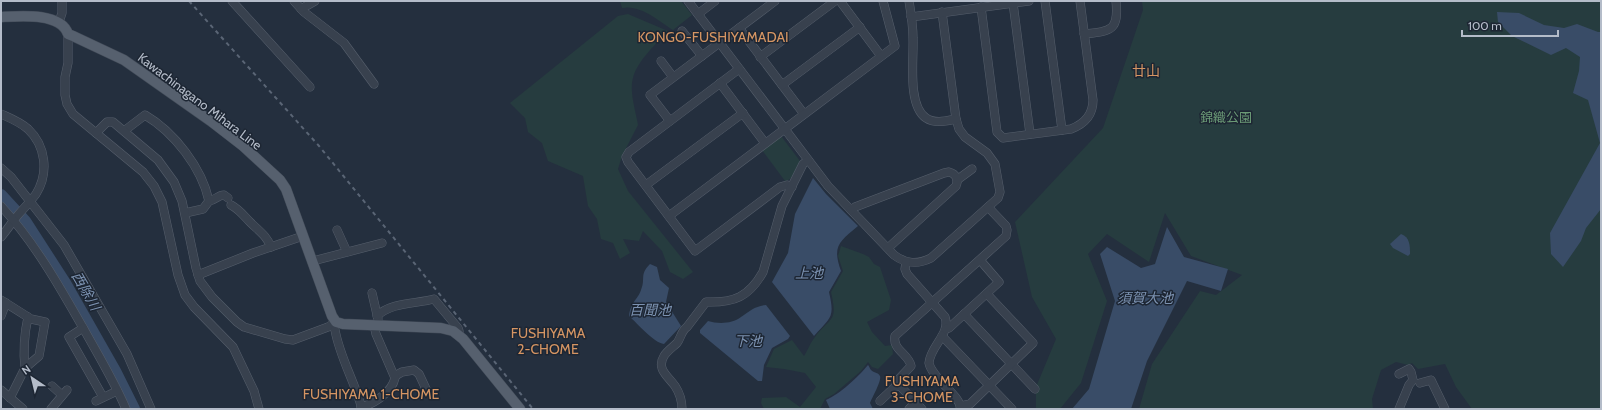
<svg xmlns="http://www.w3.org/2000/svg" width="1602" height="410" viewBox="0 0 1602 410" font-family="Cabin,'Noto Sans JP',sans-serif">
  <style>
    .green { fill: #263c3f }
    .water { fill: #394c67 }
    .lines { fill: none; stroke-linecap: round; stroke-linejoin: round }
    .river { stroke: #394c67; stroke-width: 12 }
    .minor-casing { stroke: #565f6c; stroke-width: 9 }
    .major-casing { stroke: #414a57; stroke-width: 11 }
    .minor { stroke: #38414e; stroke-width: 8 }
    .major { stroke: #56606e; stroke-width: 10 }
    .rail { stroke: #5a6575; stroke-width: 2; stroke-dasharray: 4 4; stroke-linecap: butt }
    .labels { text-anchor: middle; stroke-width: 3; stroke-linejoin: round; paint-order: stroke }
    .street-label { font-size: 13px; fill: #b4bcc9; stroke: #1d2633 }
    .park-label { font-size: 13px; fill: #6b9a76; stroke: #1d2633 }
    .neighbourhood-label { font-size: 14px; fill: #d59563; stroke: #1d2633 }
    .water-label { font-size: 14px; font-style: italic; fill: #7c92b1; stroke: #1d2633 }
  </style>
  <rect width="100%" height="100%" fill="#242f3e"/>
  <g class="green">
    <path d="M620,1H681L692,15L673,30C659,21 640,4 622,8Z"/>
    <path d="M1142,1H1601V409H1472L1456,387L1445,364L1418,369L1412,363L1408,365L1396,362L1381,370L1372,399L1373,409H1139L1152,364L1200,291L1216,295L1242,275L1191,256L1165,213L1149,262L1107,234L1088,254L1107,301L1081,383L1060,409H1036V387L1056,339L1032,297L1015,222L1103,128L1143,10Z"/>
    <path d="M628,14L668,31C657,43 637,61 633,78C629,92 636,112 638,125L622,156L618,169L628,191L693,272L683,279L670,272L662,251L643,231L639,241L623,239L630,253L620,259L613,243L601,239L597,219L588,206L583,176L548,161L542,143L528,132L525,118L510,103L618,16Z"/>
    <path d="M781,136L800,161C796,168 794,180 785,181L762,150Z"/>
    <path d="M841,246L863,254L869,257L874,264L880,267L891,300L889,310L867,322L872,332L885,346L892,345L893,354L878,369L872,367L868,362L861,371L834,394L825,399L820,409H764L761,403L762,398L786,397L800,407L816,387L805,373L784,369L766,367L774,349L792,340L804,356C808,350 810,343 815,337C831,316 838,323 831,292L843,271L838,256Z"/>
  </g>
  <g class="water">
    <path d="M1497,12L1519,13L1544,25L1564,28L1577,24L1598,32H1601V209L1586,228L1581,241L1563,267L1551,254L1550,233L1600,143L1588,100L1573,93L1579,71L1580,57L1566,48L1551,55L1512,36L1498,22Z"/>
    <path d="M813,178L826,194L858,226C839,242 832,246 841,271L829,292C835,318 831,317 814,336L772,282L788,253L795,214Z"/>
    <path d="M1167,227L1184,257L1228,269L1221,291L1187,281L1147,361L1131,409H1072L1089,389L1115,301L1100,254L1107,247L1141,268L1155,264Z"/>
    <path d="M1401,234C1410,237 1410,246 1410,254L1408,256L1393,248L1390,244Z"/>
    <path d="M650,264L657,267L660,280L669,288L666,302L681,326L664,344C654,343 637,323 629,316C631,301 637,301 641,290C646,278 639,275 650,264Z"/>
    <path d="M766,305L790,336L788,339L772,348L764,365L762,381H758L700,333V330L708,321C718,324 732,324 741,317C750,311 755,306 766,305Z"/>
    <path d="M868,365C869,366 870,369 871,370C874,373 878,372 880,376C882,380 872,398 870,403L873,409H830L826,400C840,394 858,377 868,365Z"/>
  </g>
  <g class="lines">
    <path class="river" d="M1,195L25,221L65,283L115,371L134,409"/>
    <g class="minor-casing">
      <g id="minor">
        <path d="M232,1L310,87"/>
        <path d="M294,1L304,12L344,43L374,84"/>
        <path d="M688,1L828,186L894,255C906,264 917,265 931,258L998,198L1000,192L995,164L987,153L965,137L959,129L956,119L942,12"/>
        <path d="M840,1L881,56"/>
        <path d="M909,1C911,13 913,26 913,38C914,58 907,105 926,118C935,124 946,121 956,119"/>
        <path d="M1045,1L1062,130"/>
        <path d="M1013,3L1030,134"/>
        <path d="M981,7L997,132L1003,138L1071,129C1084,124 1093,115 1093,100L1080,1"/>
        <path d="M301,9L315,1"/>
        <path d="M698,14L715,1"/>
        <path d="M911,17L1029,1"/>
        <path d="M59,22L62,13V1"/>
        <path d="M739,28L804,114"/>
        <path d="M682,31L702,56"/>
        <path d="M68,34V63L65,77V95L67,104L73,114L143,172L154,186L162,202L178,275L185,295L194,307L233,347L254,391L259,409"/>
        <path d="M1084,34C1111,31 1119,31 1116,1"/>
        <path d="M760,57L835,1"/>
        <path d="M661,61L673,77"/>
        <path d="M739,69L629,152L626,157L628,162L695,251L780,187L787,185L792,187"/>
        <path d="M720,83L765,143"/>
        <path d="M782,85L860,27"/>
        <path d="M1,114C10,118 20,122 28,129C46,146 49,173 36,194C31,201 24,208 18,215C12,222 7,230 1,237"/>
        <path d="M670,121L650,95L775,1"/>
        <path d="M124,131L145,115C174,132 202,168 209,201L203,209L185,213"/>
        <path d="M96,133L107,122H113L158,160L174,182L182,201L196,268L200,281L212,297L237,322L244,327L285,339L293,340L328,327L336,322"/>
        <path d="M1,168L11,177L64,245L127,354L151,409"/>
        <path d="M957,180L972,169"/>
        <path d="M646,185L743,113"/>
        <path d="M209,201C216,200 218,195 224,195L228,198"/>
        <path d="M231,205C240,210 244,216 250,222C259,231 267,236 271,247"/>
        <path d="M1,206C36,244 61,289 86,333C100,358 115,383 126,409"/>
        <path d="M851,210L855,207L944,173L949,172C956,174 959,179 956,186L888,248"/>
        <path d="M669,216L895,46L883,1"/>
        <path d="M337,230L347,252"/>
        <path d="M313,261L382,243"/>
        <path d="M906,262L905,269L907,274L945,317C951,334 930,346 929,363C932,379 963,397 960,409"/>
        <path d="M198,275L253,253L303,236"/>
        <path d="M372,293L378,319"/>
        <path d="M1,300L31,319L45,322L39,356L25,368L10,398"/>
        <path d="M964,314L1035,389"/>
        <path d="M1,316L6,303"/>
        <path d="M377,316C391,302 416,304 434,299L458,328L459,331V335"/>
        <path d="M83,328L69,337L103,397"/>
        <path d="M946,329L949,328L999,282L980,260"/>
        <path d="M335,330C340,358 355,382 362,409"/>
        <path d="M942,336L1012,409"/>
        <path d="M25,368C23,350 24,335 28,317"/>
        <path d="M1399,374L1409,369L1411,372L1413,380L1409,385L1399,409"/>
        <path d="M395,376L402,372L414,370L419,374L427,391"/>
        <path d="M1420,383L1431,380L1445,409"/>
        <path d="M898,384L922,409"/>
        <path d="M52,386L62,395"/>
        <path d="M1,390L23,409"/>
        <path d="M96,401L117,391"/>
        <path d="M880,401L898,384L896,382L911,366C909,354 892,350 895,336L1006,236L1007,230L1006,226L988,207"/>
        <path d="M961,406L970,404L1033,343L987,294"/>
        <path d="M361,407C374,404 392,392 395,378L376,334L374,325"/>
        <path d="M51,409L67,390"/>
        <path d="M682,409C682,401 679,392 675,386C668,376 656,369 664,356C667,351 673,347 677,343C681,338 681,331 687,327L706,302C734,303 749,297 763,272L782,206L803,164L808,160"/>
        <path d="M909,409L916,402"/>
      </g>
    </g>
    <g class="major-casing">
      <path id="major" d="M1,17C19,16 61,12 68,34L73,36L124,60L212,122L243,146L280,180L286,189L332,316L336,322L343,324L441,328L453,331L463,339L520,409"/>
    </g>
    <use href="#minor" class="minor"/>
    <use href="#major" class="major"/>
    <path class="rail" d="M189,1L319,146L533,409"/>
  </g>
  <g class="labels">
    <g class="street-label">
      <text transform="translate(200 101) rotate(37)" y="5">Kawachinagano Mihara Line</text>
    </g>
    <g class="park-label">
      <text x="1226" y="122">錦織公園</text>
    </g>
    <g class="neighbourhood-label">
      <text x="713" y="42">KONGO-FUSHIYAMADAI</text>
      <text x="1146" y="76">廿山</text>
      <text x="548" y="338">FUSHIYAMA<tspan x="548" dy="16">2-CHOME</tspan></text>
      <text x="922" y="386">FUSHIYAMA<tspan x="922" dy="16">3-CHOME</tspan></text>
      <text x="371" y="399">FUSHIYAMA 1-CHOME</text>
    </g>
    <g class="water-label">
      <text x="809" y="278">上池</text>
      <text transform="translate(86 291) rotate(60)" y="5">西除川</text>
      <text x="1145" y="303">須賀大池</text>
      <text x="650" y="315">百聞池</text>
      <text x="748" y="346">下池</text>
    </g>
  </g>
  <rect width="1602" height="410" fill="none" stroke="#b4bcc9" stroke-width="4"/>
  <g transform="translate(32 378) rotate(325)" stroke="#1d2633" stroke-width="3" paint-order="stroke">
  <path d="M0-3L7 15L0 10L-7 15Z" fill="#b4bcc9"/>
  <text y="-6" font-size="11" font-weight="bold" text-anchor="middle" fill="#b4bcc9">N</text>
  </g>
  <path d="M1462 30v6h96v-6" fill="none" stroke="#b4bcc9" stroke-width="2"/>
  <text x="1468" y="30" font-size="12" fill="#b4bcc9" stroke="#1d2633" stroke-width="3" paint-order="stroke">100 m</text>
</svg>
